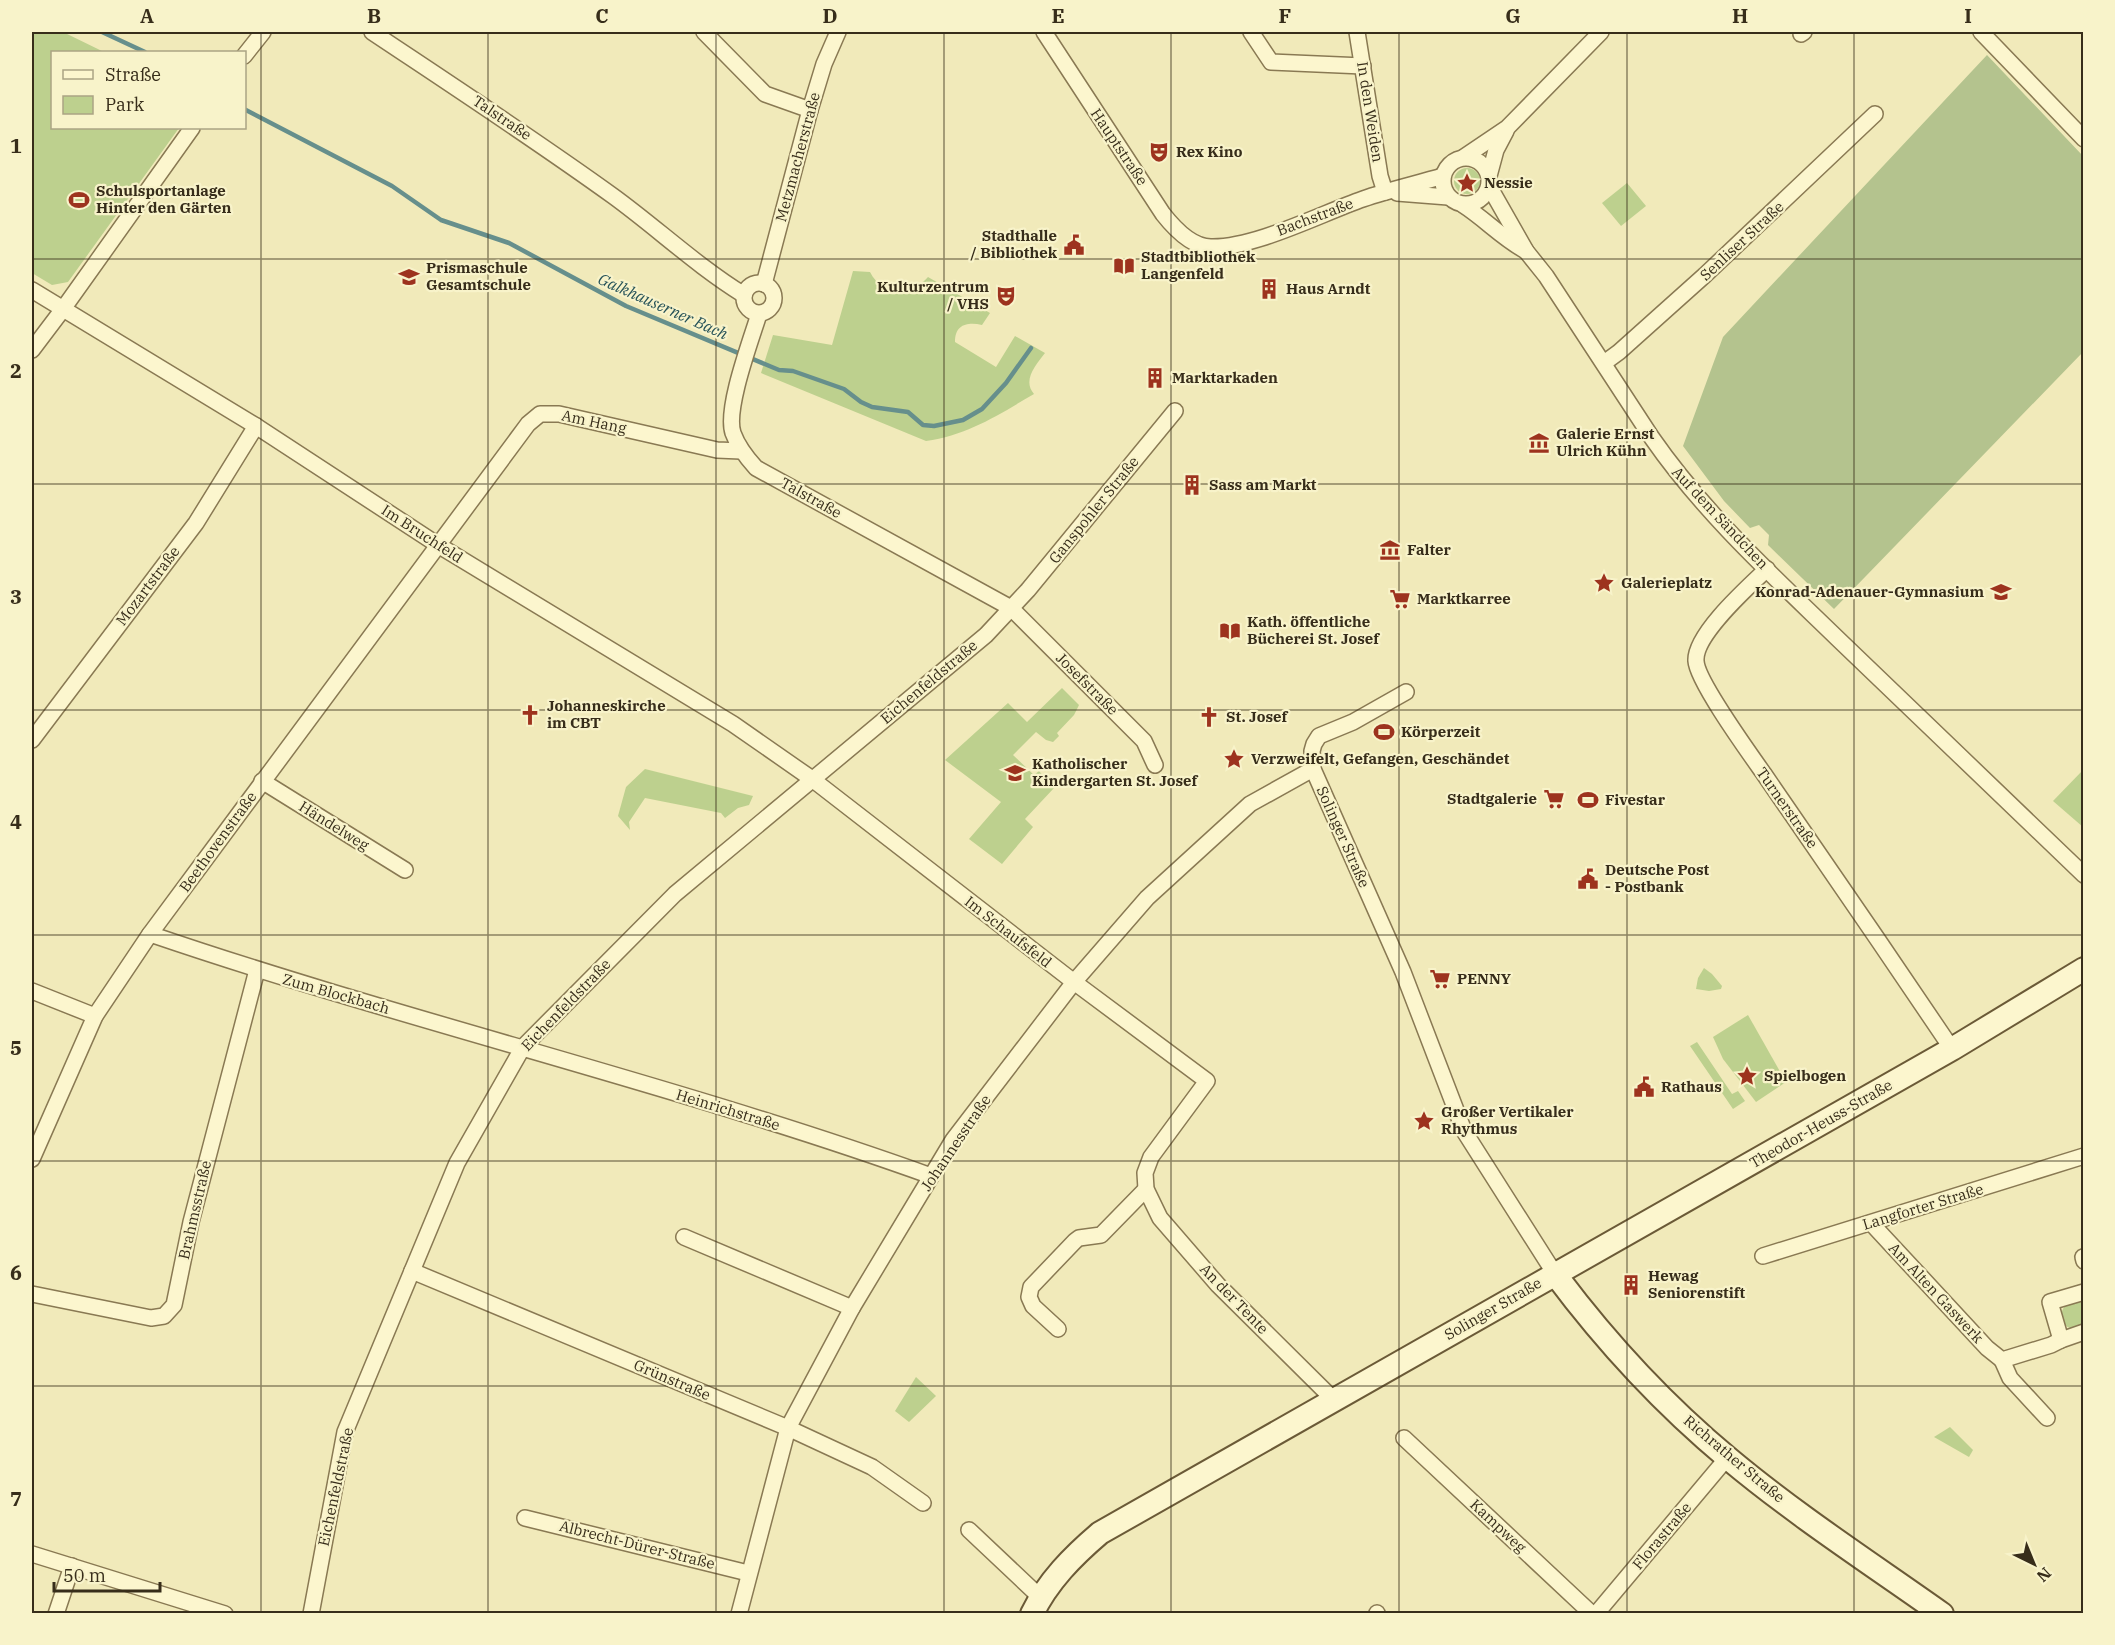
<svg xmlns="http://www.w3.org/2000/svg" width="2115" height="1645" viewBox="0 0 2115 1645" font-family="'IBM Plex Serif',serif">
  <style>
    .green { fill: #bdd08e }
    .cemetery { fill: #b4c38e }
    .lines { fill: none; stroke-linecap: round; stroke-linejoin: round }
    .stream { stroke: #668f8c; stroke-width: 4.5 }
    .street-casing { stroke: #897953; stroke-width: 18 }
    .secondary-casing { stroke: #6b5a37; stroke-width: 26 }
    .street { stroke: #fcf6ce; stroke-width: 15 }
    .secondary { stroke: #fcf6ce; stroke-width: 22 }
    .grid { fill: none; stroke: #372d1a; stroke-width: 1.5; stroke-opacity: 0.55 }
    .labels { text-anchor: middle; stroke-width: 4.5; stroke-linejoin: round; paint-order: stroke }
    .street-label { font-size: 15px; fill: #372d1a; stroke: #f8f3ca }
    .poi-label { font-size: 15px; font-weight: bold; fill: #372d1a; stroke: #f8f3ca; text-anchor: start }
    .water-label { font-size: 16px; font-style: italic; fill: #275358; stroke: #f8f3ca }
    .neatline { fill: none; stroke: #372d1a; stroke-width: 2 }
    .grid-label { font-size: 20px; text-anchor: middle; font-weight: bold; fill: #372d1a }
  </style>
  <rect width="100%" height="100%" fill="#f1eaba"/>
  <g class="green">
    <path d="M32,32H63L104,52H52V128H179L68,282L52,285L32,273Z"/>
    <circle cx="1467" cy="181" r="13"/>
    <path d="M1627,183L1646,206L1621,226L1602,203Z"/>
    <path d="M853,271L870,272C882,296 911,296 928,277L990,313L982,325C968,322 955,324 955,342L996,367L1015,336L1045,353C1036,365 1022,380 1034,394C998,415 968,435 926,441L761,373L773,335L832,345Z"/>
    <path d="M1062,688L1079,705L1074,715L1057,733L1059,736L1053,742L1046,740L1036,732L1013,755L1034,775L1039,771L1054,788L1025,819L1033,827L1002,864L969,839L1001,802L945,760L1008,703L1027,722Z"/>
    <path d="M645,769L753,796L749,805L738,808L725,818L721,813L645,798L629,822L630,830L618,816L626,787Z"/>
    <path d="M2083,770V827L2053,801Z"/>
    <path d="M1704,968L1712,974L1722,986L1721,989L1709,991L1696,989L1698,978Z"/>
    <path d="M1748,1015L1786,1082L1756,1102L1723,1059L1713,1037Z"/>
    <path d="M1697,1042L1732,1094L1738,1091L1745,1101L1733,1109L1690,1046Z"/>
    <path d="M2082,1300L2083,1330C2064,1331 2053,1318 2068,1302Z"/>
    <path d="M916,1377L936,1396L909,1422L895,1411Z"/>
    <path d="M1950,1427L1973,1450L1969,1457L1934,1437Z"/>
  </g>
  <path class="cemetery" d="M1987,55L2083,156V352L1834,609L1768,545L1769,535L1759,525L1750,528L1724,501L1683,446L1723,337Z"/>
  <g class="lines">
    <g class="stream">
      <path d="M102,32L145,52"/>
      <path d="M244,109L392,186L441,220L509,243L626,306L779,370L793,371L844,389L861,402L872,407L908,412L923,425L934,426L963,420L982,409L1006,383L1031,348"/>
    </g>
    <g class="street-casing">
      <g id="street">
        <path d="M372,32C453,86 534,139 613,196C657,228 697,266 744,295"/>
        <path d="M704,32L765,94L810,110"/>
        <path d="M1044,32L1163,214C1174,228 1192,247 1211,247C1255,248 1320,214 1363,199C1389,190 1416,184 1443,176"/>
        <path d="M1251,32L1271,62L1363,66"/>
        <path d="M1357,32L1380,176L1385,192"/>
        <path d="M1981,32L2084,139"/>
        <path d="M1801,34L1804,32"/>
        <path d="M244,56L263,32"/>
        <path d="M1464,157L1507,128L1601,32"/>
        <circle cx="1466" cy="181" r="23"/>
        <path d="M1489,176L1496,150L1506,131"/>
        <path d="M1489,186L1526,251L1546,276L1652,438C1704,513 1772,575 1837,638C1919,717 2002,796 2084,875"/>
        <path d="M1397,193L1448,197"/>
        <path d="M1463,205C1485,219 1503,239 1526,251"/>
        <circle cx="759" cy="298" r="15"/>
        <path d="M764,284L810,110L824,64L838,32"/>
        <path d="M32,290L256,426L438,545L733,724L812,779L1074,982L1207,1081L1151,1157L1145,1173L1146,1189L1160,1218L1218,1285L1334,1400"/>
        <path d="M759,314C751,340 725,409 733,433C738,447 746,457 756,468L1011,608L1144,741L1155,765"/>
        <path d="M32,350L63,309L192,128"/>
        <path d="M1604,363L1619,352L1705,275L1875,114"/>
        <path d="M1767,569C1748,587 1694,635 1696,661C1697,681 1750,754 1764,774C1827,865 1890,957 1952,1049"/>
        <path d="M1406,692L1353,722L1319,736L1314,744L1312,751L1313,769L1403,972L1464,1131L1555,1274"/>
        <path d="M32,740L196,523L256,426"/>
        <path d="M262,781L405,870"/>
        <path d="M150,934C408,1022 675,1084 931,1176"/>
        <path d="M32,991L95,1016"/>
        <path d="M32,1159L95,1016L150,934L528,424L540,414H559L717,450L741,451"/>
        <path d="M1871,1223L1987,1348L2002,1360L2051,1345L2061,1340L2084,1332"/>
        <path d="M684,1237L852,1308"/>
        <path d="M1763,1256L2084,1156"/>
        <path d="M2083,1257L2084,1261"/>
        <path d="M412,1271L788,1428L872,1467L923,1503"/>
        <path d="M32,1294L151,1318L164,1316L174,1305L191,1222L257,970"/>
        <path d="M1058,1329L1033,1306L1029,1297L1031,1287L1075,1241L1079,1238L1101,1235L1146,1189"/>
        <path d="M2061,1340L2050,1302L2084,1292"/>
        <path d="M2002,1360L2010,1378L2047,1418"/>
        <path d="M1404,1438L1592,1614"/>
        <path d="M525,1518L748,1573"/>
        <path d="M969,1530L1040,1597"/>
        <path d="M32,1554L225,1614"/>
        <path d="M1377,1613V1614"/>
        <path d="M56,1614L72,1566"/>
        <path d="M311,1614L345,1432L457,1163L523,1047L675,894L986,635L1028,590L1175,411"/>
        <path d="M739,1614L788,1428L852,1308L953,1140L1074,982L1147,898L1250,804L1313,769"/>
        <path d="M1596,1614L1727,1458"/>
      </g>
    </g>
    <g class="secondary-casing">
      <g id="secondary">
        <path d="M1555,1274C1605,1341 1664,1405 1729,1459C1796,1515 1870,1563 1942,1614"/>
        <path d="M1032,1614C1048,1581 1073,1556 1100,1533L1952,1049L2084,969"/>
      </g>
    </g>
    <use href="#street" class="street"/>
    <use href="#secondary" class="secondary"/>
  </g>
  <path class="grid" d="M261,32V1614M488,32V1614M716,32V1614M944,32V1614M1171,32V1614M1399,32V1614M1627,32V1614M1854,32V1614M32,259H2084M32,484H2084M32,710H2084M32,935H2084M32,1161H2084M32,1386H2084"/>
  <defs>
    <g id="theatre-bare" transform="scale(1.62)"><path d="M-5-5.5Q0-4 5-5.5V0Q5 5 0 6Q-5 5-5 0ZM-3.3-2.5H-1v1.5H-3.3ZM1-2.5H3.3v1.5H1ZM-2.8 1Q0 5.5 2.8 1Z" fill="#9d331e" stroke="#f8f3ca" stroke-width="2.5" paint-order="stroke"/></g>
    <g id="sight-bare" transform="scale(1.62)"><path d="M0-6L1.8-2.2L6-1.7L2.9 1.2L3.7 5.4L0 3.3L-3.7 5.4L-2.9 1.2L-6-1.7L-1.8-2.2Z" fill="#9d331e" stroke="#f8f3ca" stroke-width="2.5" paint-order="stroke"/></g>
    <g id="stadium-bare" transform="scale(1.62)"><path d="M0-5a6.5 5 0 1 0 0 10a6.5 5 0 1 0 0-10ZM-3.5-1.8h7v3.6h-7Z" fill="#9d331e" stroke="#f8f3ca" stroke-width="2.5" paint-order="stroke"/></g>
    <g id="civic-bare" transform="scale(1.62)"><path d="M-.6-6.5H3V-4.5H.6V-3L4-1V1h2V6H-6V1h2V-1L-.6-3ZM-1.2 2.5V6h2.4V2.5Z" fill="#9d331e" stroke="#f8f3ca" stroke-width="2.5" paint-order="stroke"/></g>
    <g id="library-bare" transform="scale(1.62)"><path d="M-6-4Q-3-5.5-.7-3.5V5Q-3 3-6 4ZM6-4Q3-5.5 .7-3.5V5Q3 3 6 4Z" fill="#9d331e" stroke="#f8f3ca" stroke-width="2.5" paint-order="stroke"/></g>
    <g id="school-bare" transform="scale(1.62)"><path d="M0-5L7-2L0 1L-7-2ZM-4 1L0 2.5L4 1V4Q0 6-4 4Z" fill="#9d331e" stroke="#f8f3ca" stroke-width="2.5" paint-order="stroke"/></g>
    <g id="building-bare" transform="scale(1.62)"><path d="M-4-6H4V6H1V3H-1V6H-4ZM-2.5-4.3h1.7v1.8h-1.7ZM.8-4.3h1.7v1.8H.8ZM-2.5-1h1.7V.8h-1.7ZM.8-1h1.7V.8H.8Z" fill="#9d331e" stroke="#f8f3ca" stroke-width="2.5" paint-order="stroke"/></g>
    <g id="museum-bare" transform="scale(1.62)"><path d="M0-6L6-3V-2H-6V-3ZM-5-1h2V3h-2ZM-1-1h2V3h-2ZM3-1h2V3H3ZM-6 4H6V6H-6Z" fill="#9d331e" stroke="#f8f3ca" stroke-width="2.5" paint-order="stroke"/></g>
    <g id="supermarket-bare" transform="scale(1.62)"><path d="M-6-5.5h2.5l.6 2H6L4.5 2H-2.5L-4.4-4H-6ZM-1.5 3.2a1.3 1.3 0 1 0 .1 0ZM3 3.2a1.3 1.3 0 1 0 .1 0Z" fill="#9d331e" stroke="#f8f3ca" stroke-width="2.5" paint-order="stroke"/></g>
    <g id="church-bare" transform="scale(1.62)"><path d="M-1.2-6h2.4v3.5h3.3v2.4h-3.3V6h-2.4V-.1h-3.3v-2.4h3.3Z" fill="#9d331e" stroke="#f8f3ca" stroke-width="2.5" paint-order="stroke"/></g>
  </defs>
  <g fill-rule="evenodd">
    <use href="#theatre-bare" x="1159" y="152"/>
    <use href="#sight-bare" x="1467" y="183"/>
    <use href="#stadium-bare" x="79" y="200"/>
    <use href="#civic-bare" x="1074" y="245"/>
    <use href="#library-bare" x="1124" y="266"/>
    <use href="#school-bare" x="409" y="277"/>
    <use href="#building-bare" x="1269" y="289"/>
    <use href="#theatre-bare" x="1006" y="296"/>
    <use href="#building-bare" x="1155" y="378"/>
    <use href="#museum-bare" x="1539" y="443"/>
    <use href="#building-bare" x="1192" y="485"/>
    <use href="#museum-bare" x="1390" y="550"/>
    <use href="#sight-bare" x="1604" y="583"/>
    <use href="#school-bare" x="2001" y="592"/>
    <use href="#supermarket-bare" x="1400" y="599"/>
    <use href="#library-bare" x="1230" y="631"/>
    <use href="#church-bare" x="530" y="715"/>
    <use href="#church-bare" x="1209" y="717"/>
    <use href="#stadium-bare" x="1384" y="732"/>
    <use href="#sight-bare" x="1234" y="759"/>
    <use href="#school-bare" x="1015" y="773"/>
    <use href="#supermarket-bare" x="1554" y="799"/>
    <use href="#stadium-bare" x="1588" y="800"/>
    <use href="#civic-bare" x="1588" y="879"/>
    <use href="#supermarket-bare" x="1440" y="979"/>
    <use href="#sight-bare" x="1747" y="1076"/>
    <use href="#civic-bare" x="1644" y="1087"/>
    <use href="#sight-bare" x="1424" y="1121"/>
    <use href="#building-bare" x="1631" y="1285"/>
  </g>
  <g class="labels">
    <g class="street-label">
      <text transform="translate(1370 112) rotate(81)" y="5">In den Weiden</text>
      <text transform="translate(502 118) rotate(34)" y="5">Talstraße</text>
      <text transform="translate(1119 147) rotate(56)" y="5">Hauptstraße</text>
      <text transform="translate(798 157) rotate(-75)" y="5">Metzmacherstraße</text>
      <text transform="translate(1315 217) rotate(-21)" y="5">Bachstraße</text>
      <text transform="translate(1742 241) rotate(-43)" y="5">Senliser Straße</text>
      <text transform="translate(594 422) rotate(12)" y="5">Am Hang</text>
      <text transform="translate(811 498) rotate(29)" y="5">Talstraße</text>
      <text transform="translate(1094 510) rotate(-51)" y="5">Ganspohler Straße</text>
      <text transform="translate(1720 518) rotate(47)" y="5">Auf dem Sändchen</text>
      <text transform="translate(422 534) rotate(33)" y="5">Im Bruchfeld</text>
      <text transform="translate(148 586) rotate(-53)" y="5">Mozartstraße</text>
      <text transform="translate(929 682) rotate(-40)" y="5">Eichenfeldstraße</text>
      <text transform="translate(1087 684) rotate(45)" y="5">Josefstraße</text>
      <text transform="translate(1787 808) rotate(55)" y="5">Turnerstraße</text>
      <text transform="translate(334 826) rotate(32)" y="5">Händelweg</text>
      <text transform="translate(1343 837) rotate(66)" y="5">Solinger Straße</text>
      <text transform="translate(218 842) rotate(-54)" y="5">Beethovenstraße</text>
      <text transform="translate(1008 932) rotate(38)" y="5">Im Schaufsfeld</text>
      <text transform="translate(336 994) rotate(16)" y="5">Zum Blockbach</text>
      <text transform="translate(566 1005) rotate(-46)" y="5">Eichenfeldstraße</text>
      <text transform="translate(728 1110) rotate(17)" y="5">Heinrichstraße</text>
      <text transform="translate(1821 1124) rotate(-30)" y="5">Theodor-Heuss-Straße</text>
      <text transform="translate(956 1143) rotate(-56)" y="5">Johannesstraße</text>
      <text transform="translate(1923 1207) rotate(-17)" y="5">Langforter Straße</text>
      <text transform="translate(195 1210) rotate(-77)" y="5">Brahmsstraße</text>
      <text transform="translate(1936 1293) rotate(47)" y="5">Am Alten Gaswerk</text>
      <text transform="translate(1234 1299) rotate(46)" y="5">An der Tente</text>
      <text transform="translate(1493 1309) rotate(-30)" y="5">Solinger Straße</text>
      <text transform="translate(672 1380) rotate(23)" y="5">Grünstraße</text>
      <text transform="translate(1734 1459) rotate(40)" y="5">Richrather Straße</text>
      <text transform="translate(336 1487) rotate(-78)" y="5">Eichenfeldstraße</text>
      <text transform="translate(1498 1526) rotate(43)" y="5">Kampweg</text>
      <text transform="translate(1662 1536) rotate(-50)" y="5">Florastraße</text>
      <text transform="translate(637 1545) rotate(14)" y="5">Albrecht-Dürer-Straße</text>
    </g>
    <g class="poi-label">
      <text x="1176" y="157">Rex Kino</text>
      <text x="1484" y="188">Nessie</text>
      <text x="96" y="196">Schulsportanlage<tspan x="96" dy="17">Hinter den Gärten</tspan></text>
      <text x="1057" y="241" text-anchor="end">Stadthalle<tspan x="1057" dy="17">/ Bibliothek</tspan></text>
      <text x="1141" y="262">Stadtbibliothek<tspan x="1141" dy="17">Langenfeld</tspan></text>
      <text x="426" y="273">Prismaschule<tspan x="426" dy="17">Gesamtschule</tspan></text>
      <text x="989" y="292" text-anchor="end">Kulturzentrum<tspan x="989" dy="17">/ VHS</tspan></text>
      <text x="1286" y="294">Haus Arndt</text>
      <text x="1172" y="383">Marktarkaden</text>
      <text x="1556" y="439">Galerie Ernst<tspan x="1556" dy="17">Ulrich Kühn</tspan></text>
      <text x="1209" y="490">Sass am Markt</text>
      <text x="1407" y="555">Falter</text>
      <text x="1621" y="588">Galerieplatz</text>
      <text x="1984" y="597" text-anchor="end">Konrad-Adenauer-Gymnasium</text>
      <text x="1417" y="604">Marktkarree</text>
      <text x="1247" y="627">Kath. öffentliche<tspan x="1247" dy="17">Bücherei St. Josef</tspan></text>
      <text x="547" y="711">Johanneskirche<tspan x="547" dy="17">im CBT</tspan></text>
      <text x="1226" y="722">St. Josef</text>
      <text x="1401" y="737">Körperzeit</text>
      <text x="1251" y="764">Verzweifelt, Gefangen, Geschändet</text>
      <text x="1032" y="769">Katholischer<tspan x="1032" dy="17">Kindergarten St. Josef</tspan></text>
      <text x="1537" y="804" text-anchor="end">Stadtgalerie</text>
      <text x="1605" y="805">Fivestar</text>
      <text x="1605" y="875">Deutsche Post<tspan x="1605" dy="17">- Postbank</tspan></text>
      <text x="1457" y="984">PENNY</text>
      <text x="1764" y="1081">Spielbogen</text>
      <text x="1661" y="1092">Rathaus</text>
      <text x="1441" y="1117">Großer Vertikaler<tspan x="1441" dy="17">Rhythmus</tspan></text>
      <text x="1648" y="1281">Hewag<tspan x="1648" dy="17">Seniorenstift</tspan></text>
    </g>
    <g class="water-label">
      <text transform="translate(663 306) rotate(24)" y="6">Galkhauserner Bach</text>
    </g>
  </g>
  <rect width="2115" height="1645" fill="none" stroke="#f8f3ca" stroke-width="66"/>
  <rect x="51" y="51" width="195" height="78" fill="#f8f3ca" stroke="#aba484" stroke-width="1.5"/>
  <rect x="63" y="70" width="30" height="9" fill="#fcf6ce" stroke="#aba484" stroke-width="1.5"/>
  <text x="105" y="81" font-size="18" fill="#372d1a">Straße</text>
  <rect x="63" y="96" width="30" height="18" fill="#bdd08e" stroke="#aba484" stroke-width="1.5"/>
  <text x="105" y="111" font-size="18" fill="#372d1a">Park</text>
  <g transform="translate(2034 1564) rotate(137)" stroke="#f8f3ca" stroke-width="4.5" paint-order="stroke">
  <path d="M0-4.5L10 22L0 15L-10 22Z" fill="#372d1a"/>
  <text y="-9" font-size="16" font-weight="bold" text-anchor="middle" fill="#372d1a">N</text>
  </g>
  <path d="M54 1582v9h106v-9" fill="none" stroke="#372d1a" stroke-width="3"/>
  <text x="63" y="1582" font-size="18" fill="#372d1a" stroke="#f8f3ca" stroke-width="4.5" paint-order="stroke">50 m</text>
  <rect x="33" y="33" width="2049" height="1579" class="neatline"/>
  <g class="grid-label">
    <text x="147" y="23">A</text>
    <text x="374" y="23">B</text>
    <text x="602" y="23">C</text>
    <text x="830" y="23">D</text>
    <text x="1058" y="23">E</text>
    <text x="1285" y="23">F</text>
    <text x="1513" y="23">G</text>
    <text x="1740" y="23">H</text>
    <text x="1968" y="23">I</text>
    <text x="16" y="153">1</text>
    <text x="16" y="378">2</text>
    <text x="16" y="604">3</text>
    <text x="16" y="829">4</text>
    <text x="16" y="1055">5</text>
    <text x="16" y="1280">6</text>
    <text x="16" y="1506">7</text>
  </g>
</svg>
